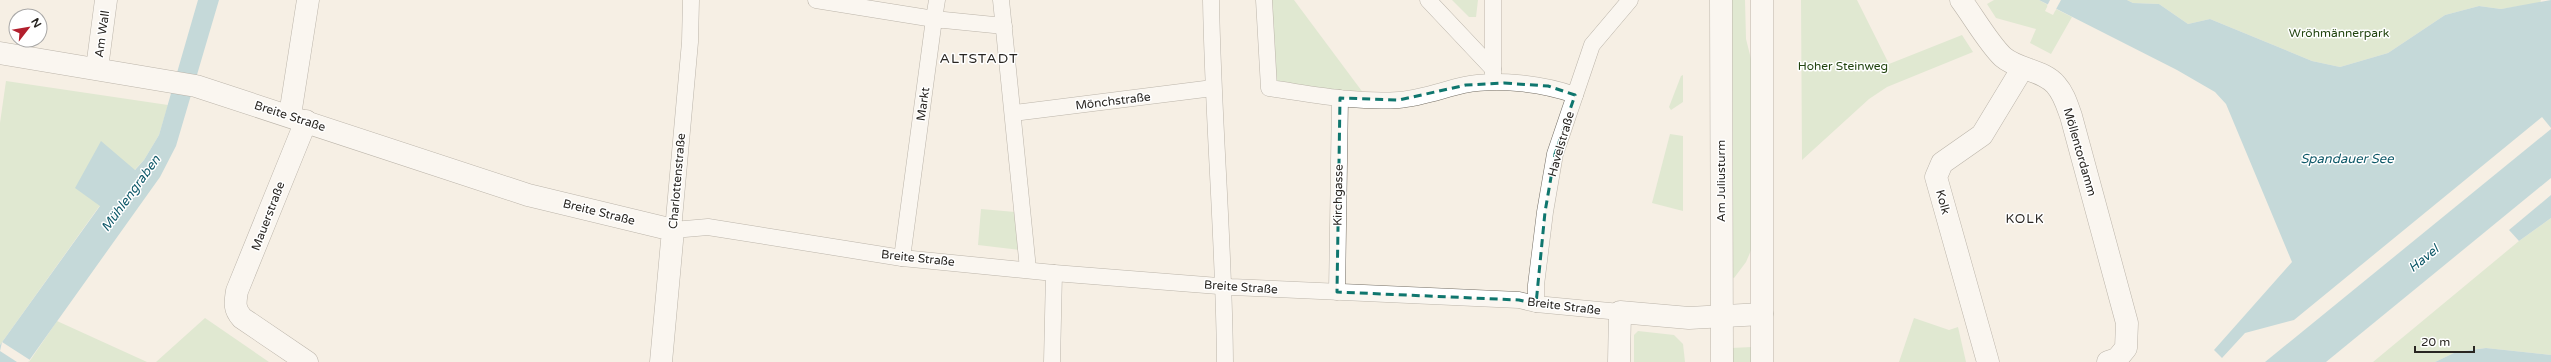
<svg xmlns="http://www.w3.org/2000/svg" width="2551" height="362" viewBox="0 0 2551 362" font-family="'Varela Round',sans-serif">
  <style>
    .green { fill: #c5e0bb }
    .water { fill: #89bfcd }
    .pier { fill: #f6efe4 }
    .lines { fill: none; stroke-linecap: round; stroke-linejoin: round }
    .pedestrian-casing { stroke: #756f65; stroke-width: 17 }
    .minor-casing { stroke: #756f65; stroke-width: 23 }
    .tertiary-casing { stroke: #756f65; stroke-width: 23 }
    .secondary-casing { stroke: #756f65; stroke-width: 23 }
    .pedestrian { stroke: #fff; stroke-width: 16 }
    .minor { stroke: #fff; stroke-width: 22 }
    .tertiary { stroke: #fff; stroke-width: 22 }
    .secondary { stroke: #fff; stroke-width: 22 }
    .marked { fill: none; stroke: #0f766e; stroke-width: 3; stroke-dasharray: 8 5; stroke-linejoin: round }
    .labels { text-anchor: middle; stroke-width: 3; stroke-linejoin: round; paint-order: stroke }
    .park-label { font-size: 12px; fill: #21440f; stroke: #fff }
    .street-label { font-size: 12px; fill: #292622; stroke: #fff }
    .water-label { font-size: 13px; font-style: italic; fill: #0f5969; stroke: #fff }
    .neighbourhood-label { font-size: 13px; letter-spacing: 1px; fill: #292622; stroke: #fff }
    .quarter-label { font-size: 14px; letter-spacing: 1px; fill: #292622; stroke: #fff }
  </style>
  <rect width="100%" height="100%" fill="#f6efe4"/>
  <g class="green">
    <path d="M1271,0H1294L1364,94L1276,85Z"/>
    <path d="M1452,0H1478L1476,17H1469Z"/>
    <path d="M1730,0H1745L1746,39L1752,63V248L1746,262L1734,278L1732,277Z"/>
    <path d="M1801,0H1857L1889,64L1962,35L1973,52L1887,87L1869,99L1802,160Z"/>
    <path d="M1994,0H2039L2048,5L2045,11L2053,15L2056,9L2072,17L2051,54L2030,43L2036,29L1996,18L1987,4Z"/>
    <path d="M2127,0H2541L2540,3L2501,9L2479,6L2445,15L2388,53L2340,67L2312,61L2210,19L2188,24L2159,4L2133,3Z"/>
    <path d="M1683,75V102L1671,110L1669,107L1681,76Z"/>
    <path d="M6,81L168,105L159,135L144,160L98,208L0,345V123Z"/>
    <path d="M1670,134L1683,136V211L1652,203Z"/>
    <path d="M981,209L1025,213L1021,250L978,245Z"/>
    <path d="M2551,218V355L2486,348L2456,352L2435,362H2373L2519,241Z"/>
    <path d="M205,318L269,362H156Z"/>
    <path d="M1914,318L1949,330L1958,327L1966,362H1899Z"/>
    <path d="M57,321L147,362H29Z"/>
    <path d="M1638,331L1674,335L1683,344L1685,362H1634V335Z"/>
    <path d="M1752,347V362H1732L1731,348Z"/>
  </g>
  <g class="water">
    <path d="M198,0H219L176,146L160,177L28,362H0V345L100,206L75,188L101,141L135,170L144,160L159,135Z"/>
    <path d="M2039,0H2127L2133,3L2159,4L2188,24L2210,19L2312,61L2340,67L2388,53L2445,15L2479,6L2501,9L2551,0V128L2542,117L2294,320L2245,333L2222,358L2214,350L2292,262L2226,104L2215,92L2177,70Z"/>
    <path d="M2551,129V178L2326,362H2265Z"/>
    <path d="M2551,195V218L2519,241L2509,230Z"/>
    <path d="M2486,348L2551,355V362H2435L2456,352Z"/>
  </g>
  <g class="pier">
    <path d="M2050,0H2061L2055,11L2047,6Z"/>
    <path d="M2,342L30,360L28,362H17L0,351Z"/>
  </g>
  <g class="lines">
    <g class="pedestrian-casing">
      <g id="pedestrian">
        <path d="M691,0L690,42L673,230L708,227L902,258L1054,273L1231,287L1519,300L1536,304L1620,312"/>
        <path d="M816,0L934,19L937,0"/>
        <path d="M1001,0L1028,269"/>
        <path d="M1211,0C1213,121 1224,241 1225,362"/>
        <path d="M1264,0L1269,88C1312,94 1355,103 1399,100C1422,98 1442,90 1464,85C1498,78 1543,84 1575,95"/>
        <path d="M1428,0L1493,69"/>
        <path d="M1493,74V0"/>
        <path d="M1014,113L1213,88"/>
        <path d="M902,258L934,19L1004,26"/>
        <path d="M1337,292L1340,98"/>
        <path d="M1536,304V285L1545,212L1555,154L1592,45L1630,0"/>
        <path d="M1052,362L1054,273"/>
      </g>
    </g>
    <g class="minor-casing">
      <g id="minor">
        <path d="M1961,0C1973,16 1989,44 2003,57C2018,70 2044,70 2056,85C2064,94 2067,105 2071,116L2127,323L2126,348L2117,359L2108,362"/>
        <path d="M97,68L106,0"/>
        <path d="M290,115L308,0"/>
        <path d="M306,121L237,291C235,303 234,309 242,318L307,362"/>
        <path d="M1619,362L1620,312L1689,318L1762,314"/>
        <path d="M1988,362L1936,177L1942,163L1982,135L2022,69"/>
      </g>
    </g>
    <g class="tertiary-casing">
      <path id="tertiary" d="M0,53L196,86L528,195L673,230L661,362"/>
    </g>
    <g class="secondary-casing">
      <g id="secondary">
        <path d="M1721,0L1722,362"/>
        <path d="M1762,362V0"/>
      </g>
    </g>
    <use href="#pedestrian" class="pedestrian"/>
    <use href="#minor" class="minor"/>
    <use href="#tertiary" class="tertiary"/>
    <use href="#secondary" class="secondary"/>
  </g>
  <path d="M0 0H2551V362H0ZM1504,83L1548,86L1575,95L1555,154L1545,212L1536,304L1519,300L1337,292L1340,98L1399,100L1466,85Z" fill="#f6efe4" fill-opacity=".55" fill-rule="evenodd"/>
  <path class="marked" d="M1504,83L1548,86L1575,95L1555,154L1545,212L1536,304L1519,300L1337,292L1340,98L1399,100L1466,85Z"/>
  <g class="labels">
    <g class="park-label">
      <text x="2339" y="37">Wröhmännerpark</text>
      <text x="1843" y="70">Hoher Steinweg</text>
    </g>
    <g class="street-label">
      <text transform="translate(102 34) rotate(-82)" y="4">Am Wall</text>
      <text transform="translate(1113 101) rotate(-7)" y="4">Mönchstraße</text>
      <text transform="translate(923 104) rotate(-82)" y="4">Markt</text>
      <text transform="translate(290 116) rotate(18)" y="4">Breite Straße</text>
      <text transform="translate(1561 144) rotate(-74)" y="4">Havelstraße</text>
      <text transform="translate(2080 152) rotate(74)" y="4">Möllentordamm</text>
      <text transform="translate(677 181) rotate(-85)" y="4">Charlottenstraße</text>
      <text transform="translate(1721 181) rotate(-90)" y="4">Am Juliusturm</text>
      <text transform="translate(1338 195) rotate(-89)" y="4">Kirchgasse</text>
      <text transform="translate(1943 202) rotate(75)" y="4">Kolk</text>
      <text transform="translate(599 212) rotate(14)" y="4">Breite Straße</text>
      <text transform="translate(268 216) rotate(-69)" y="4">Mauerstraße</text>
      <text transform="translate(918 258) rotate(6)" y="4">Breite Straße</text>
      <text transform="translate(1241 287) rotate(4)" y="4">Breite Straße</text>
      <text transform="translate(1564 306) rotate(7)" y="4">Breite Straße</text>
    </g>
    <g class="water-label">
      <text x="2347" y="163">Spandauer See</text>
      <text transform="translate(130 193) rotate(-54)" y="5">Mühlengraben</text>
      <text transform="translate(2423 258) rotate(-39)" y="5">Havel</text>
    </g>
    <g class="neighbourhood-label">
      <text x="2025" y="223">KOLK</text>
    </g>
    <g class="quarter-label">
      <text x="979" y="63">ALTSTADT</text>
    </g>
  </g>
  <g transform="translate(28 28) rotate(59)"><circle r="19" fill="#ffffff" stroke="#a9a8a7"/>
  <path d="M0-3L7 15L0 10L-7 15Z" fill="#b21f2d"/>
  <text y="-6" font-size="11" font-weight="bold" text-anchor="middle" fill="#292622">N</text>
  </g>
  <path d="M2415 346v6h59v-6" fill="none" stroke="#292622" stroke-width="2"/>
  <text x="2421" y="346" font-size="12" fill="#292622" stroke="#ffffff" stroke-width="3" paint-order="stroke">20 m</text>
</svg>
